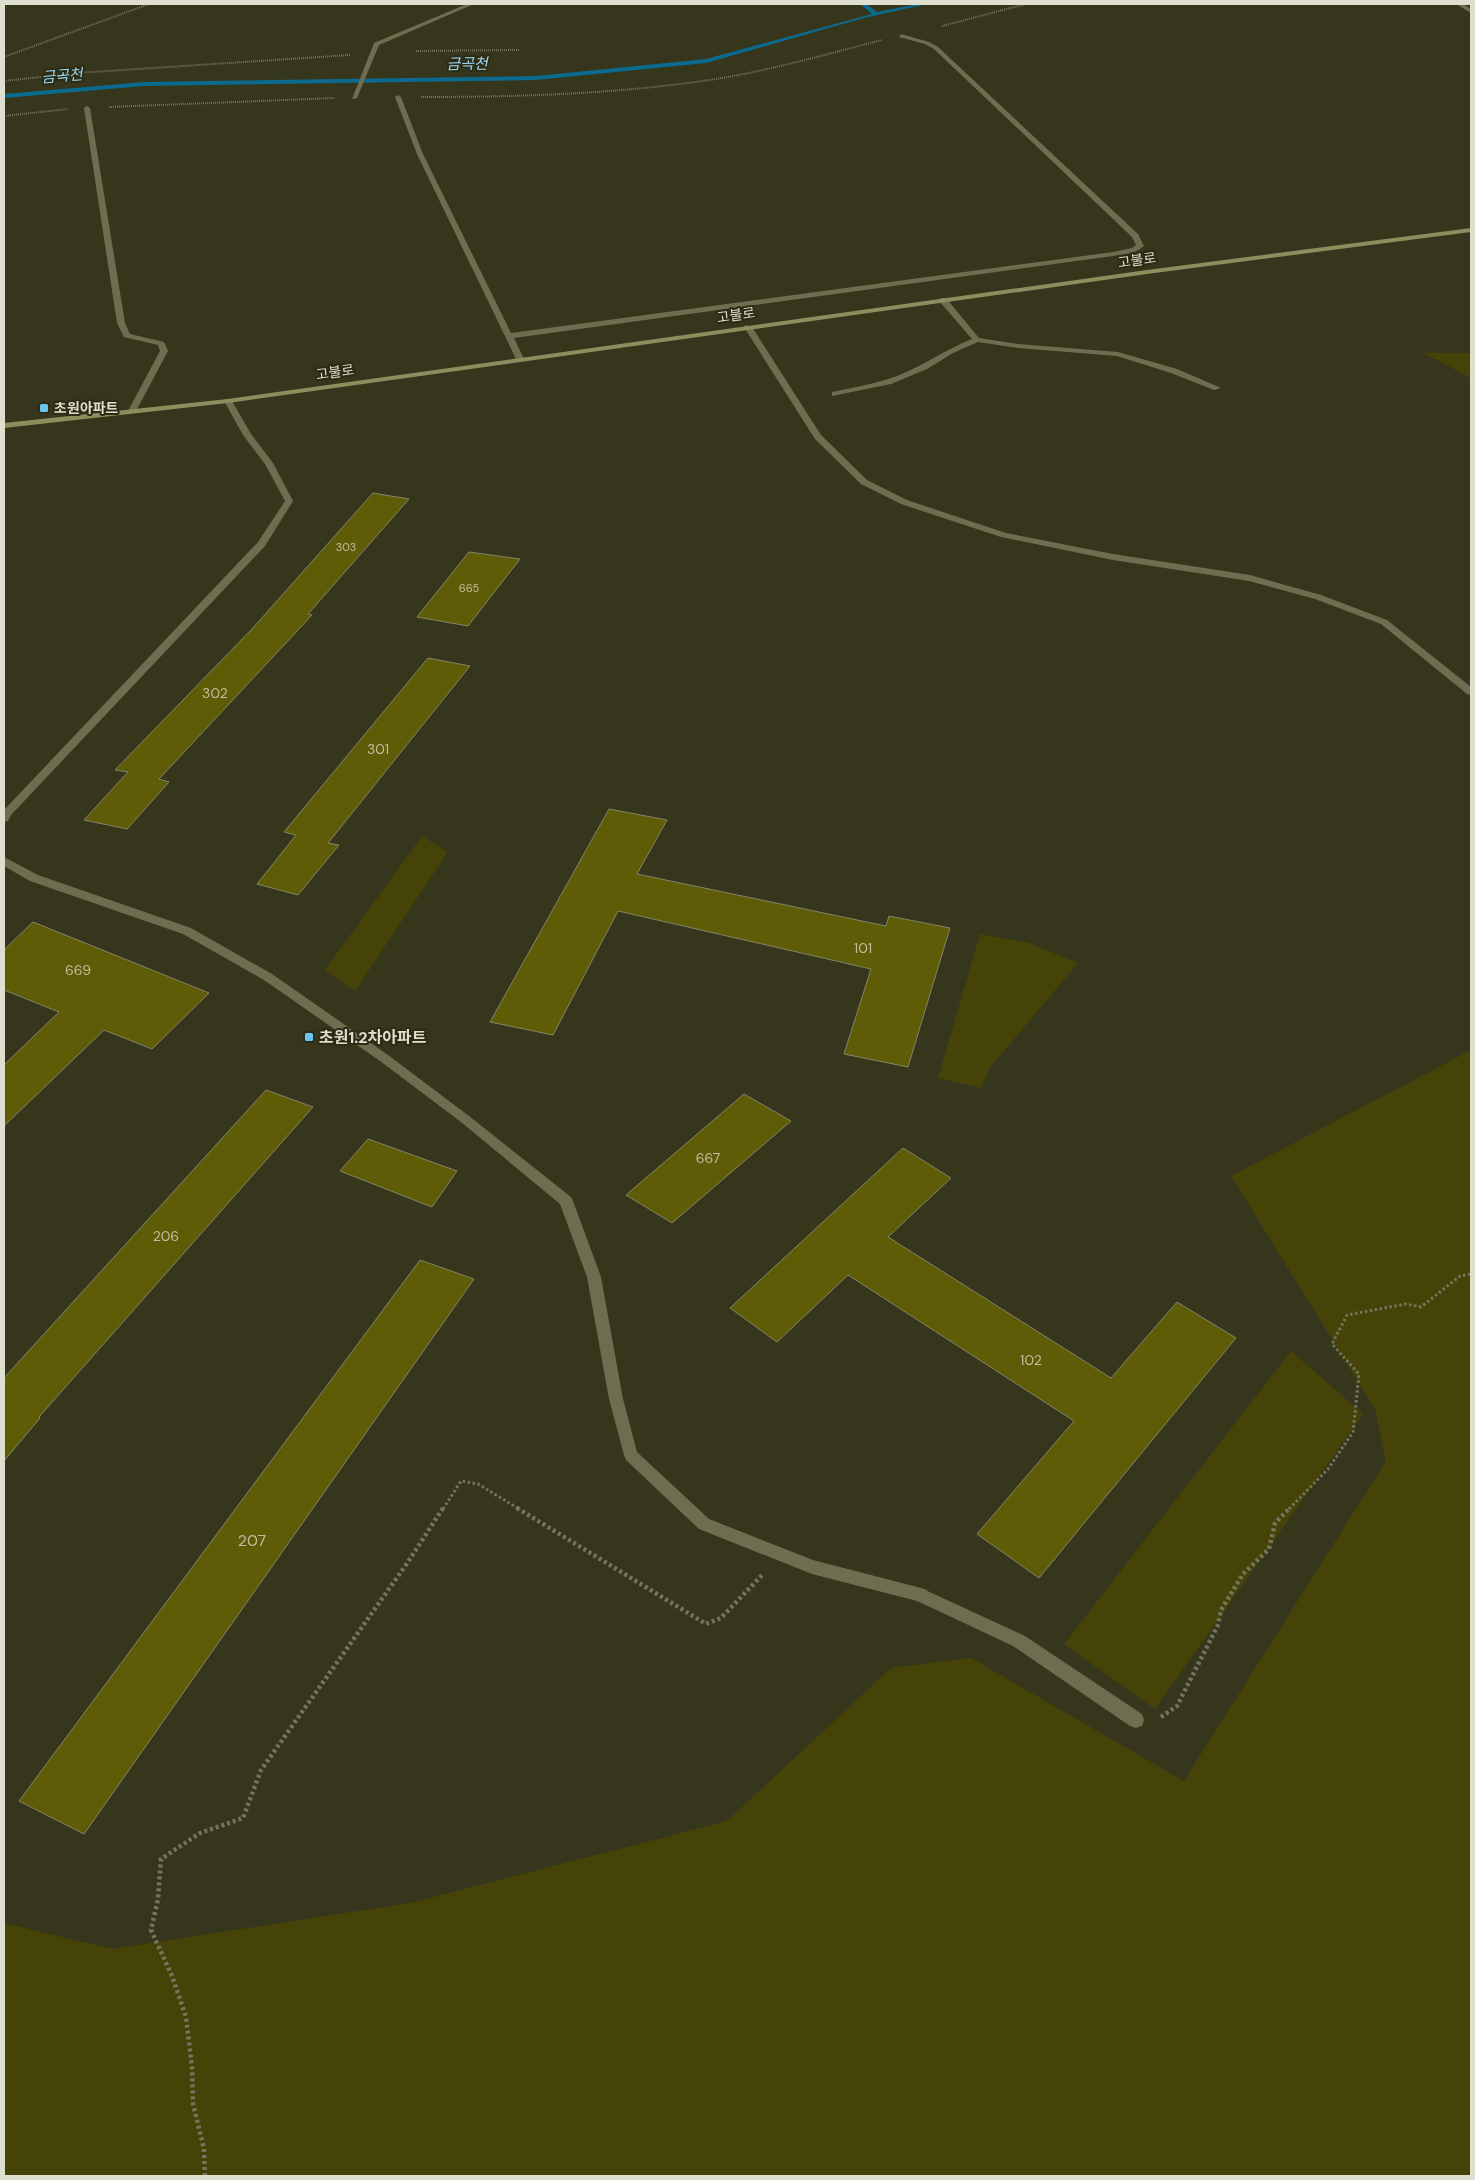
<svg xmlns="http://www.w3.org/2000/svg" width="1475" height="2180" viewBox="0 0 1475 2180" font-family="'DM Sans','Noto Sans KR',sans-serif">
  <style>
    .green { fill: #454307 }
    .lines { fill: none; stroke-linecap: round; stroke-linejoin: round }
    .stream { fill: #0b6a8e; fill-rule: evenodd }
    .building { fill: #5e5c07; stroke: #848469 }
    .path-far2 { stroke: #75755f; stroke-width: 2; stroke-dasharray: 1 1; stroke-linecap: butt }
    .path-far1 { stroke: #75755f; stroke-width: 3; stroke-dasharray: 2.5 2.5; stroke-linecap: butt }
    .path { stroke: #75755f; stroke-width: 4.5; stroke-dasharray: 3 3; stroke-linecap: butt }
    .lane { fill: #6d6d50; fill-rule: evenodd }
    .street { fill: #6d6d50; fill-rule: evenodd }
    .secondary { fill: #8d8d5e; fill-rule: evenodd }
    .poi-dot { fill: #68c4f0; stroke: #2c2b13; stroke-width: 2 }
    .labels { text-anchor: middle; stroke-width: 4; stroke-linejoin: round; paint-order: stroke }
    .far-number-label { font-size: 11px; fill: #bfbe9e }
    .far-street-label { font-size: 14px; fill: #dfdfd0; stroke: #2c2b13 }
    .far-poi-label { font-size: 14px; font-weight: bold; fill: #dfdfd0; stroke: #2c2b13; text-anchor: start }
    .number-label { font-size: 14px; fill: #bfbe9e }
    .far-water-label { font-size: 15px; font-style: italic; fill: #9cd9f8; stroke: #2c2b13 }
    .poi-label { font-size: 16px; font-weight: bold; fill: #dfdfd0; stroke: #2c2b13; text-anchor: start }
    .near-number-label { font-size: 16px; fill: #bfbe9e }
  </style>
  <rect width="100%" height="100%" fill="#36361d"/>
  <g class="green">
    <path d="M1424,353H1471V378Z"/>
    <path d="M422,836L448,852L355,991L325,970Z"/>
    <path d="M980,934L1029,943L1078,963L989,1069L981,1088L938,1078Z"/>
    <path d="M1471,1050V2176H4V1923L112,1949L410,1903L727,1821L891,1668L971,1658L1184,1781L1386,1461L1375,1409L1231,1176Z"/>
    <path d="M1291,1351L1363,1414L1155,1709L1064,1644Z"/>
  </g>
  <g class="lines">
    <path class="stream" d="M860,4H866L877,12L918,4H927L864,18L706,63L536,80L144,86L4,98V94L144,82L536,76L706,59L872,14Z"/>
  </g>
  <g class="building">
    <path d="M373,493L409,499L308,614L312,615L159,779L169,782L127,829L84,820L128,772L115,770L252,629Z"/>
    <path d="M469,552L520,559L468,626L417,617Z"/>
    <path d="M428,658L470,666L328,843L339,845L298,895L257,884L296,835L284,832Z"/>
    <path d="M609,809L667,820L637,874L886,926L889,916L950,928L908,1067L844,1054L871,969L618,911L553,1035L490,1022Z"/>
    <path d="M33,922L209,993L152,1049L104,1030L4,1126V1065L59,1012L4,990V950Z"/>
    <path d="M266,1090L313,1107L39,1417L40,1418L4,1461V1378Z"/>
    <path d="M744,1094L791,1121L672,1223L626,1195Z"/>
    <path d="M368,1139L457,1171L432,1207L340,1171Z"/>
    <path d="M903,1148L951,1178L888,1237L1111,1378L1177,1302L1236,1338L1039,1578L977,1534L1074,1421L848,1275L777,1342L730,1308Z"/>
    <path d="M420,1260L474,1279L84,1834L19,1801Z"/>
  </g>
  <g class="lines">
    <g class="path-far2">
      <path d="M942,26L1026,4"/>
      <path d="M416,51L520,50"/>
      <path d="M4,57L149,4"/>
      <path d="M4,81L77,73L350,55"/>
      <path d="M421,97C519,97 618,94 716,79C772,70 827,54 882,40"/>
      <path d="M109,107L335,98"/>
      <path d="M4,116L68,109"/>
    </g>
    <g class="path-far1">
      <path d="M443,1509L461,1481L478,1484L519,1509"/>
      <path d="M1289,1509L1328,1469L1353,1432L1359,1374L1332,1344L1347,1315L1406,1304L1421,1307L1460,1276L1471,1274"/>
    </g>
    <g class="path">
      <path d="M517,1508L706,1624L721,1618L763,1574"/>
      <path d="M1161,1717L1177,1706L1218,1625L1221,1610L1243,1574L1269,1549L1275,1523L1290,1508"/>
      <path d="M205,2176L204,2149L193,2104L192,2067L186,2017L172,1976L151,1930L158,1899L161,1859L200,1833L243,1818L261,1770L408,1562L443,1508"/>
    </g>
    <g class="lane">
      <path d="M1456,4H1463L1471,9V13Z"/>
      <path d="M901,34L929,42L938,47L1138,234L1144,246C1135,254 1124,254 1113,256L514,338L524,359L520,361L516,359L417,154L395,97L398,95L401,97L423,154L511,333L1113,252L1132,248L1136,245L1132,237L934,49L925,44L899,37Z"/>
      <path d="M87,106L90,108L125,323L130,334L164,342L168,351L136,411L132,413L128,411L160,351L158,345L124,337L117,323L84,108Z"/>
      <path d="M940,298H946L979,338L1018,344L1118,352L1177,369L1221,388L1214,390L1171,373L1117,356L1018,348L978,342L953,353L927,369L891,384L832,396V392C850,388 868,385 885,380C916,371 942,351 972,339L940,302Z"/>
      <path d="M745,325L752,327L821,435L867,480L907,500L1006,533L1113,554L1250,575L1321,595L1387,620L1471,687V695L1467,694L1381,624L1315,599L1249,581L1113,560L1001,537L901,504L861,484L815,439L744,327Z"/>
      <path d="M921,1588L1025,1636L1142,1714L1144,1720L1142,1726L1136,1728L1130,1726L1013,1646L915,1600L913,1595L915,1590Z"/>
    </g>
    <g class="street">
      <path d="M467,4H474L379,45L357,98L352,99L374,43Z"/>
      <path d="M225,399L232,401L251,434L273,463L293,501L265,546L11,815L8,821L4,822V810L258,542L285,501L265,464L243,435L224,401Z"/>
      <path d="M4,857L38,875L191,928L272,974L388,1055L469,1116L571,1197L573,1201L601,1277L623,1399L637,1452L709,1519L813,1560L921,1588L927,1590L929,1595L927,1600L921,1602L812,1574L699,1529L626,1460L624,1455L609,1399L587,1277L560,1204L461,1122L380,1061L264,980L183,934L30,881L4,866Z"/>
    </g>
    <path class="secondary" d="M1471,228V232L1147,274L228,403L4,428V423L228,399L1147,270Z"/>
  </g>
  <g class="poi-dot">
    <rect x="39" y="403" width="10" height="10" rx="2.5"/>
    <rect x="304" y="1032" width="10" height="10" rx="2.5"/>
  </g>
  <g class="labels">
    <g class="far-number-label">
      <text x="346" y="551">303</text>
      <text x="469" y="592">665</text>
    </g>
    <g class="far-street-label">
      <text transform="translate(1137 260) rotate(-8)" y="5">고불로</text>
      <text transform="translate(736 315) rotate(-8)" y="5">고불로</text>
      <text transform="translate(335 372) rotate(-8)" y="5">고불로</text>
    </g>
    <g class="far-poi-label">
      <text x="54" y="413">초원아파트</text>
    </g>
    <g class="number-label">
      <text x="215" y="698">302</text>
      <text x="378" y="754">301</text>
      <text x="863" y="953">101</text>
      <text x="78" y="975">669</text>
      <text x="708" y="1163">667</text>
      <text x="166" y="1241">206</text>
      <text x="1031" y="1365">102</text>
    </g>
    <g class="far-water-label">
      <text transform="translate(467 64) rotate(-1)" y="5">금곡천</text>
      <text transform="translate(62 76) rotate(-5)" y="5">금곡천</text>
    </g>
    <g class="poi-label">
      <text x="319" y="1043">초원1.2차아파트</text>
    </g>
    <g class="near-number-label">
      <text x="252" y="1546">207</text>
    </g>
  </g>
  <rect width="1475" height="2180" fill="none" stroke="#dfdfd0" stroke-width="10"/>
</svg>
